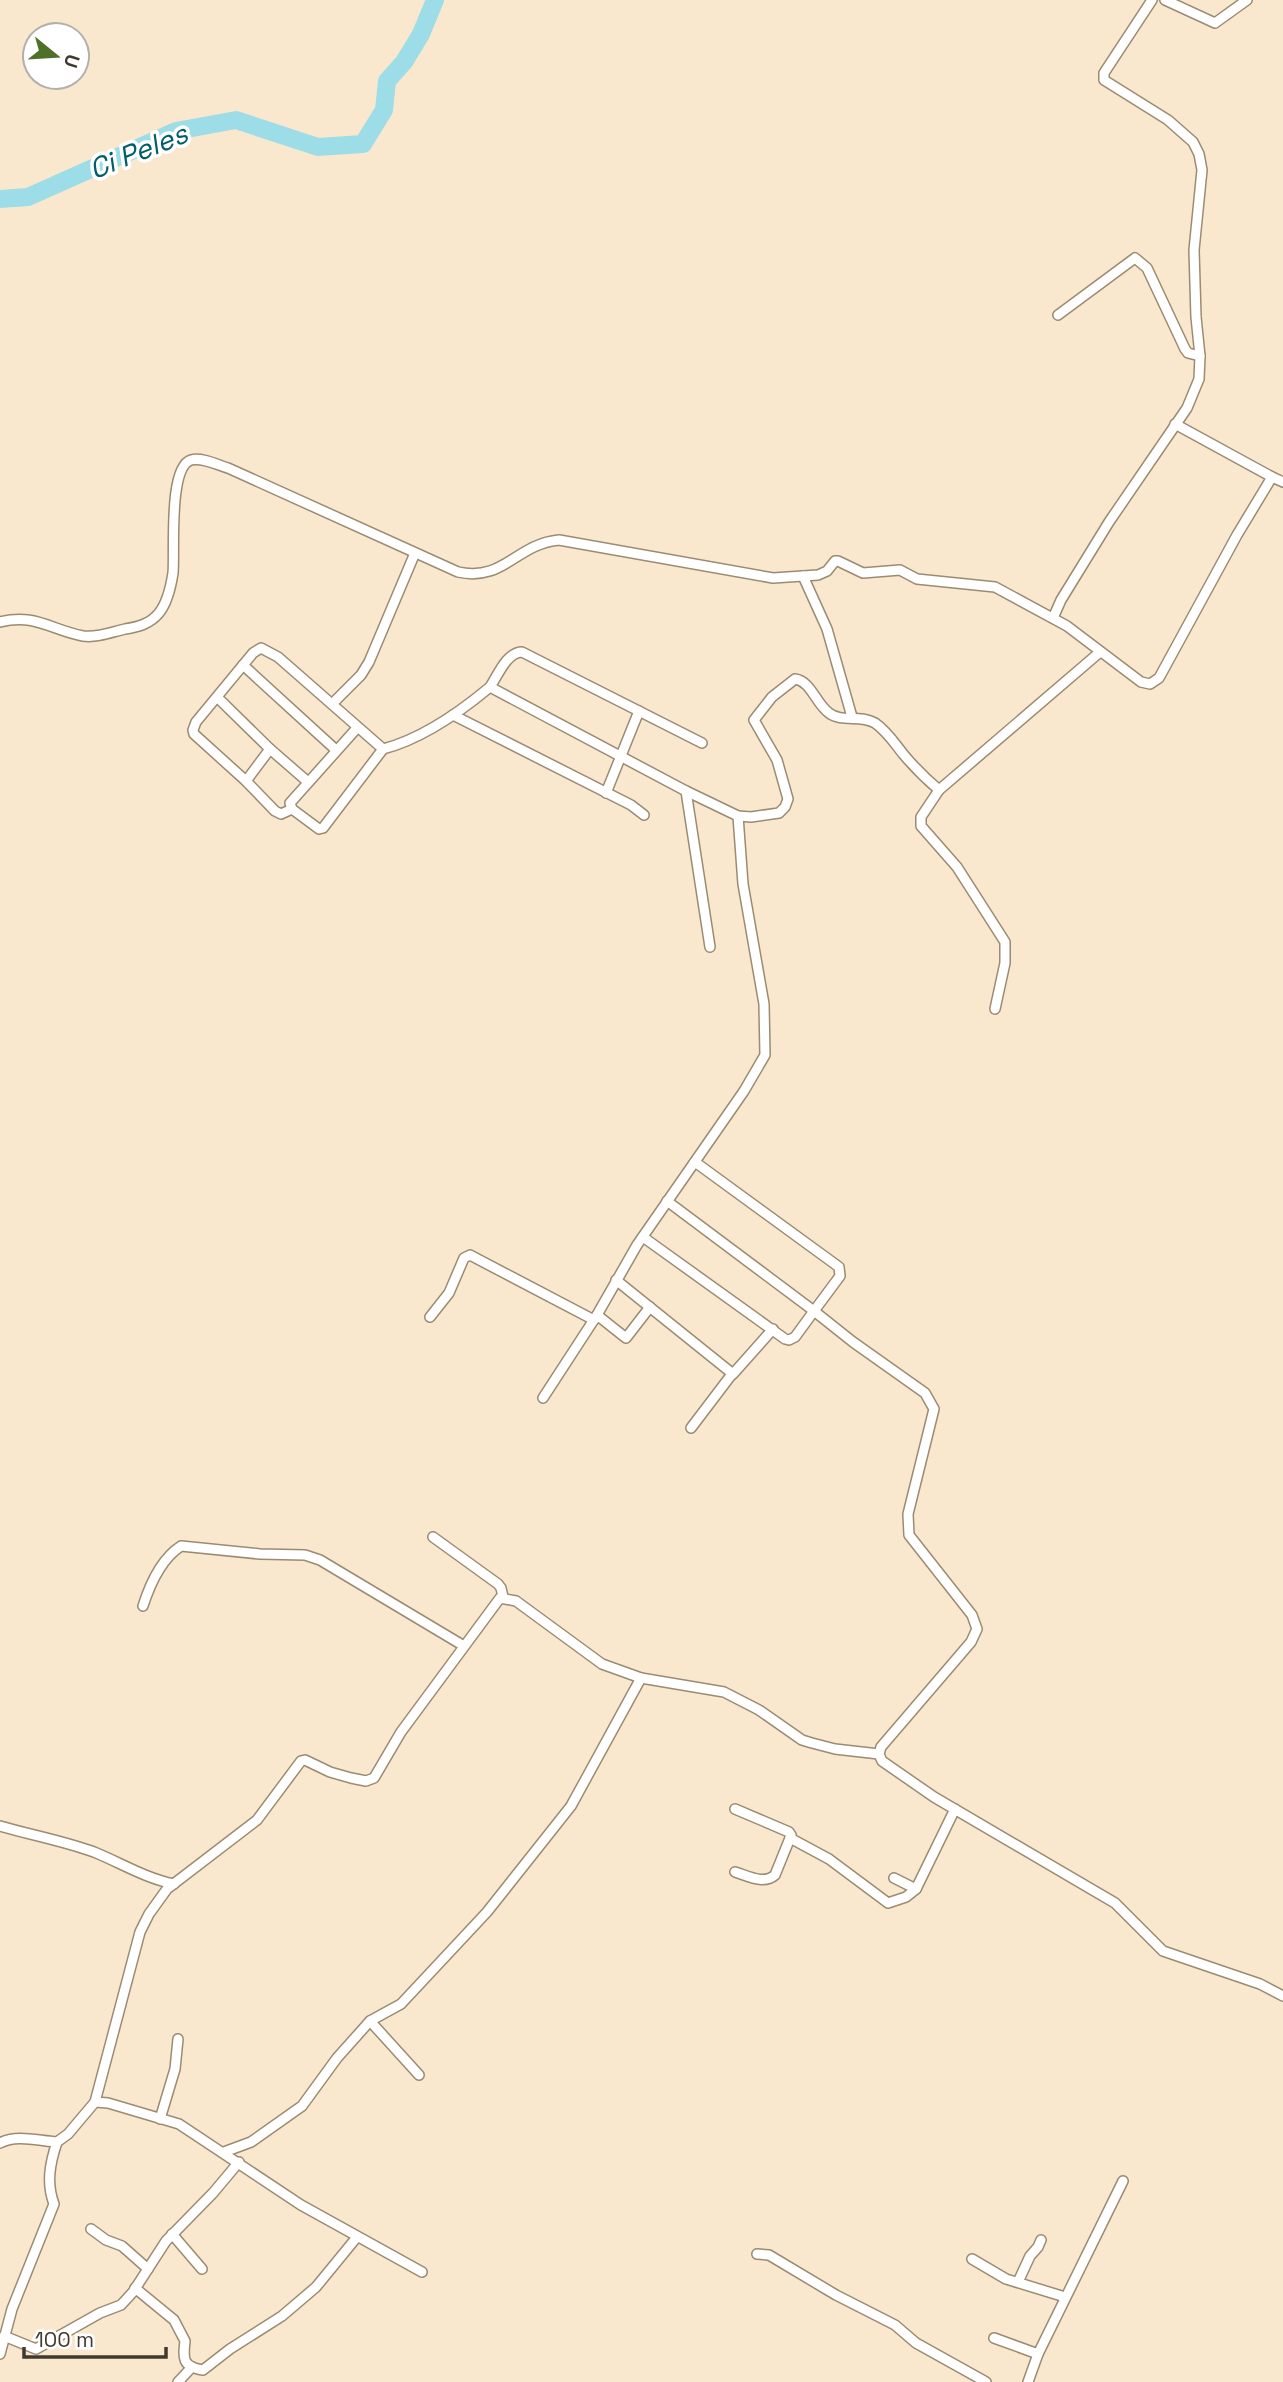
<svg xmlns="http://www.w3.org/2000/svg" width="1283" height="2382" viewBox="0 0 1283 2382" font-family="'Space Grotesk',sans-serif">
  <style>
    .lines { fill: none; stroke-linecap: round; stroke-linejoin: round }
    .river { stroke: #9ddde8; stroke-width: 18 }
    .street-casing { stroke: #9b8b73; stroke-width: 12 }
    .street { stroke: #fff; stroke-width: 9 }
    .labels { text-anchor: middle; stroke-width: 7; stroke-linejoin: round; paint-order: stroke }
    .water-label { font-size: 28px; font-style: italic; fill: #005e6a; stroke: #fff }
  </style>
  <rect width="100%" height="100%" fill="#fae8ce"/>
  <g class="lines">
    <path class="river" d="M0,199L28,197L176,131L236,120L318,147L363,144L384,110L387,81L404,62L421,34L435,0"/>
    <g class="street-casing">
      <g id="street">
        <path d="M1165,0L1215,23L1247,0"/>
        <path d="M1058,315L1135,258L1147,268L1185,349L1188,353L1200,356"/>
        <path d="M1175,424L1272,477"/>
        <path d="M803,576L827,629L852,717"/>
        <path d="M1053,618L1061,600L1109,522L1187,408L1199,379L1200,356L1196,317L1194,250L1202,170L1199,154L1193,142L1168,120L1104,80V73L1152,0"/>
        <path d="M0,622C35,613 51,630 83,636C97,638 112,632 125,629C138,627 150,624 159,613C167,603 171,586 173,573C175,553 168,467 191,460C202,457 218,465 228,468L458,572C504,582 516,544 559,540L773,578L818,575L827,571L835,561H838L863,573L900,570L917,579L995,587L1067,626L1141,682L1150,684L1159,678L1237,535L1272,477L1283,482"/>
        <path d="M243,665L336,750"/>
        <path d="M490,687C498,675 507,652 522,652L702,743"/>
        <path d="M218,698L270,749L308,782"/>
        <path d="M332,704L361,675L369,662L415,553"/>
        <path d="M453,715L631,805L644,815"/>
        <path d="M357,728L290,803L292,809L319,829L323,828L383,749"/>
        <path d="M246,781L270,749"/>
        <path d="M939,790L921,817V826L957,867L1005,942V963L995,1009"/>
        <path d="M686,791L710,947"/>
        <path d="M606,793L639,711"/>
        <path d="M292,809L281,814L275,811L246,781L194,734L193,730L196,722L253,653L261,648L278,657L383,749C422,739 460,712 490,687L686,791L738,816L751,817L779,813L785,807L788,799L777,760L754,720L772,697L795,679C811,681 816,704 829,713C842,723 860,714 875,723C887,731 895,744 904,755C915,768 926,779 939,790L1100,652"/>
        <path d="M695,1162L839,1267L840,1276L814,1311L853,1342L925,1393L934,1409L908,1514L909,1535L972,1615L977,1629L971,1642L881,1747L879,1754L882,1761L934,1797L1115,1903L1163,1951L1260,1984L1283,1996"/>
        <path d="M643,1237L785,1339L789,1340L795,1337L814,1311L667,1201"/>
        <path d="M616,1280L733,1374L773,1329"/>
        <path d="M597,1315L626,1338L650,1307"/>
        <path d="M430,1317L449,1293L464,1258L470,1255L594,1320"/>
        <path d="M543,1398L597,1315L637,1245L744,1091L765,1055L764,1004L743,884L738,816"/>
        <path d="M691,1428L732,1374"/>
        <path d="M433,1537L498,1584L501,1588L503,1597"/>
        <path d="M143,1606C150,1584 161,1559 181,1546L260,1554L305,1555L320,1560L464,1646"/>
        <path d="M735,1809L789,1832L791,1835L790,1838"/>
        <path d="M0,1826C31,1835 64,1841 94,1852C121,1863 145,1878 174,1884"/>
        <path d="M735,1872C748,1876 764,1885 775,1875L790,1838L829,1859L888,1903L906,1897L916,1889"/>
        <path d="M894,1878L916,1889L955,1809"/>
        <path d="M370,2021L419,2075"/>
        <path d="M95,2102L140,1932L149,1914L167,1889L257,1820L301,1761L305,1760L330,1772L351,1778L366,1781L374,1778L401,1732L500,1598L516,1601L602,1664L641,1678L724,1692L759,1710L802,1740L812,1743L835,1749L879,1754"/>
        <path d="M160,2119L175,2069L178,2039"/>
        <path d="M0,2143C17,2134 38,2141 57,2142L68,2134L95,2102L108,2103L179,2124L301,2205L422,2272"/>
        <path d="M224,2152L251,2142L302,2106L337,2058L370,2021L401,2004L487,1912L571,1806L641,1678"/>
        <path d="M91,2229L106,2240L122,2246L148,2269"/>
        <path d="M172,2234L202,2269"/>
        <path d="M757,2254L769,2255L836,2295L895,2325L916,2343L986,2382"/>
        <path d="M972,2259L1006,2279L1065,2297"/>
        <path d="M1018,2282L1030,2256L1038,2247L1041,2240"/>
        <path d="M135,2288L174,2320L185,2341C183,2358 182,2367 203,2370L230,2349L282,2316L316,2287L357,2237"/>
        <path d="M4,2336L36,2349L100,2313L121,2305L133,2292L166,2241L213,2193L239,2162"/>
        <path d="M994,2338L1038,2354"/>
        <path d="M0,2354L12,2309L54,2204C46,2183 50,2163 57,2142"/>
        <path d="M178,2382L192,2367"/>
        <path d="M1028,2382L1038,2354L1123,2181"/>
      </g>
    </g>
    <use href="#street" class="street"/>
  </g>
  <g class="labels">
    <g class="water-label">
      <text transform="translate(138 151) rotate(-22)" y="10">Ci Peles</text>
    </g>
  </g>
  <g transform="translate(56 56) rotate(108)"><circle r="33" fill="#ffffff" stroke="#b3b0ac" stroke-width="2"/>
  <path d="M0-5L12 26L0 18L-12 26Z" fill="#4f7027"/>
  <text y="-10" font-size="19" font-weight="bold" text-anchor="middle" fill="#40392f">U</text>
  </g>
  <path d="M24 2347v10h142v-10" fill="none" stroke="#40392f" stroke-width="3.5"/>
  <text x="35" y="2347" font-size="21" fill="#40392f" stroke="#ffffff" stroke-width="5" paint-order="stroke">100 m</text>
</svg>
